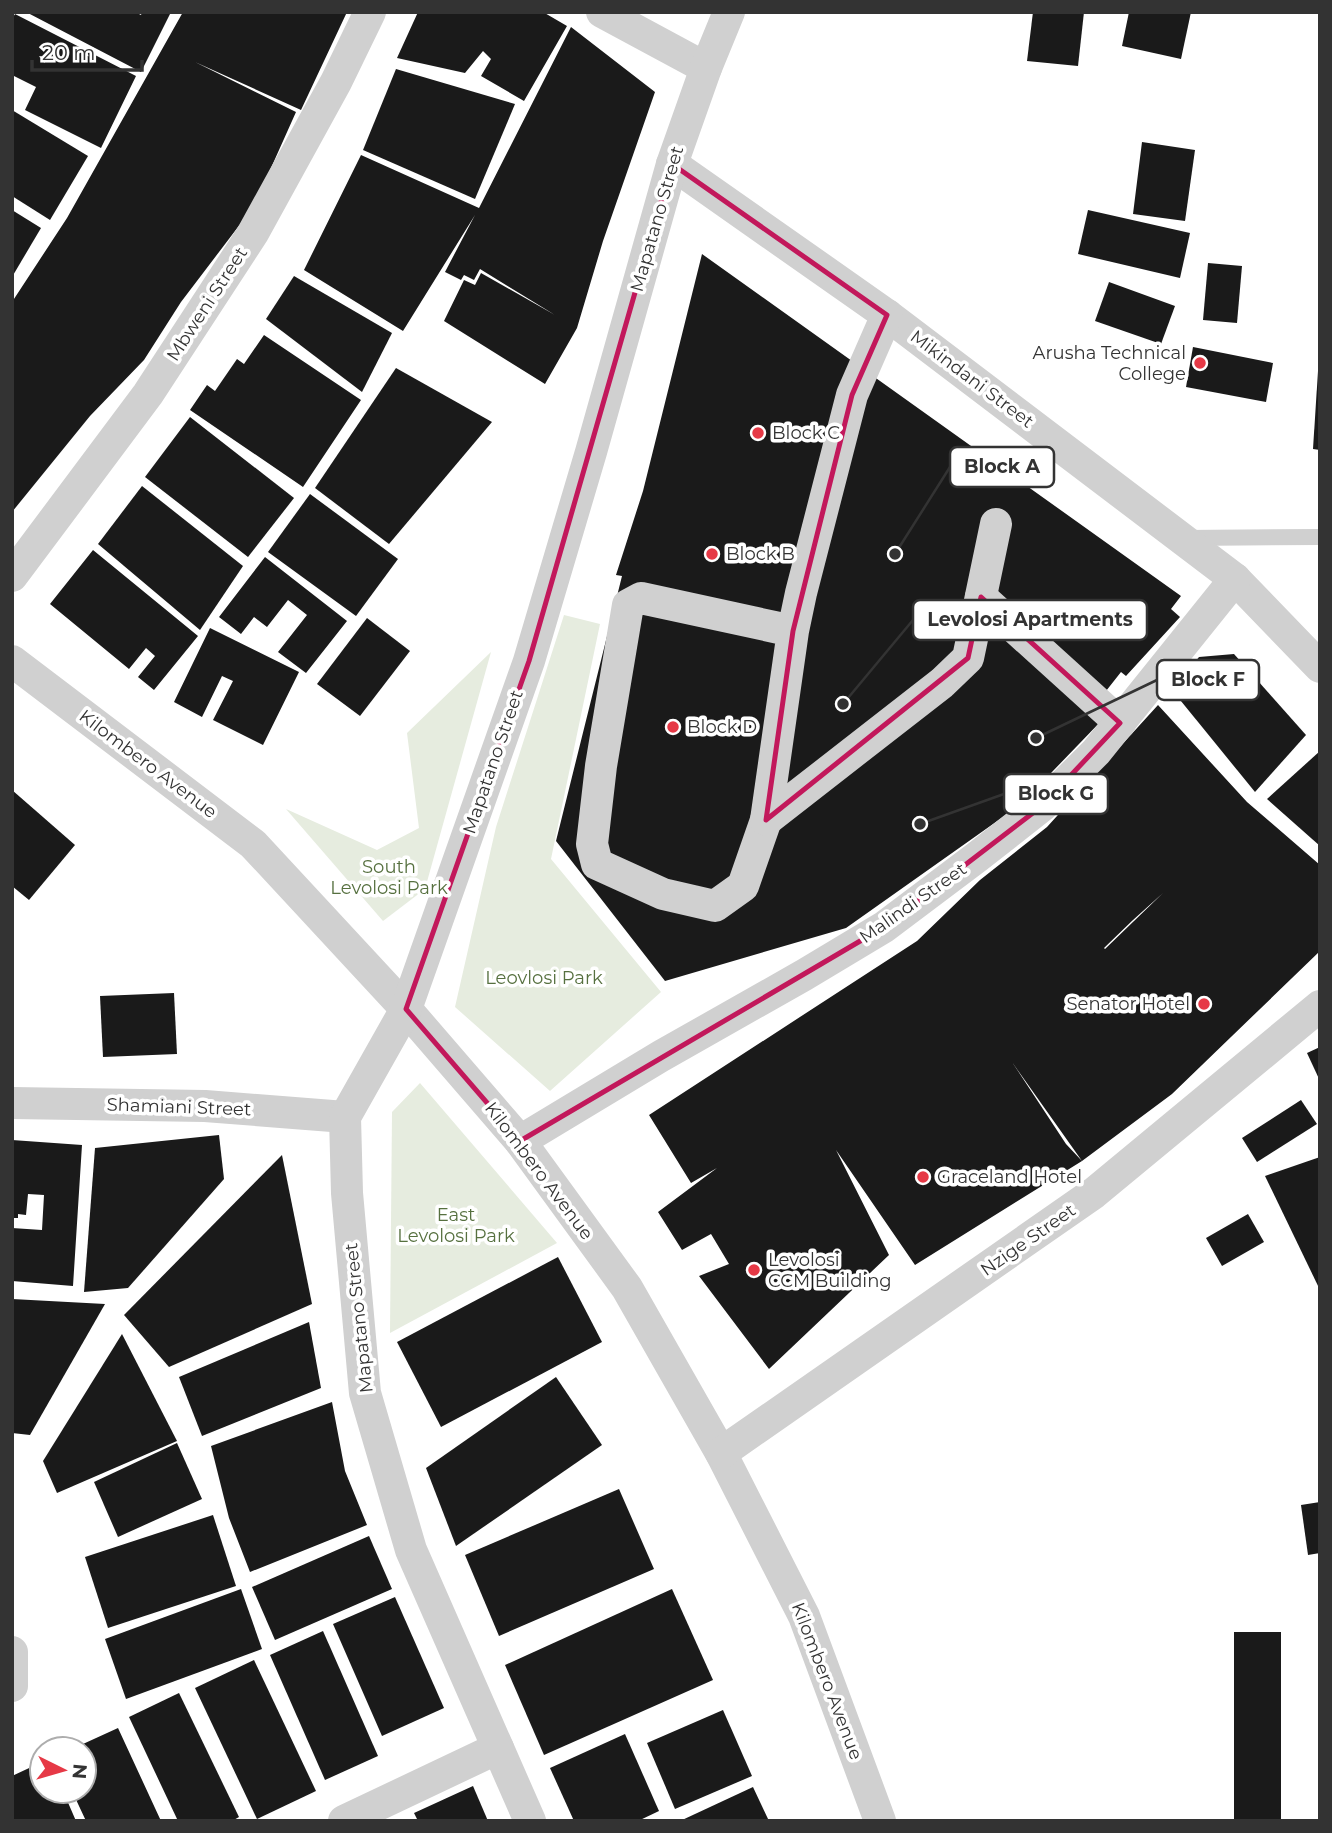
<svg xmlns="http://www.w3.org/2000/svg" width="1332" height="1833" viewBox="0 0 1332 1833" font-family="Montserrat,sans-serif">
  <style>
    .green { fill: #e6ecdf }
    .building { fill: #1a1a1a; fill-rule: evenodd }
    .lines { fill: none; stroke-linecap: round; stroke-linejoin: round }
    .service { stroke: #d0d0d0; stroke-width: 16 }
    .minor { stroke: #d0d0d0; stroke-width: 32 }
    .marked { fill: none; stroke: #c2185b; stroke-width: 5; stroke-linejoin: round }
    .poi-dot { fill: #e63946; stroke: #fff; stroke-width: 2.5 }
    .labels { text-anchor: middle; stroke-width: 7; stroke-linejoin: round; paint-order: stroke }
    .street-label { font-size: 18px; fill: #333; stroke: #fff }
    .poi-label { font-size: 18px; fill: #333; stroke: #fff; text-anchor: start }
    .park-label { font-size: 18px; fill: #56703f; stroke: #fff }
    .leader { fill: none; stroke: #333; stroke-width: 2.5 }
    .callout-dot { fill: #333; stroke: #fff; stroke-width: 2.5 }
    .callout { fill: #fff; stroke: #333; stroke-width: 2.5 }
    .callout-label { font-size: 19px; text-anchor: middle; font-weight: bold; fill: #333 }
  </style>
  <rect width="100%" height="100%" fill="#fff"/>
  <g class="green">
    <path d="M564,615L600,624L551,859L661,992L550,1091L455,1007L496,827Z"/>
    <path d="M491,652L425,889L383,921L286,809L377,850L419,828L407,733Z"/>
    <path d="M420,1083L557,1243L390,1333L392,1112Z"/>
  </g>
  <g class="building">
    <path d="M26,12H135L141,15L142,12H171L141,72Z"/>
    <path d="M183,12H347L301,110L195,62L296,112L254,206L181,302L144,360L90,416L12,512V302L67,218Z"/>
    <path d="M418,12H543L567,26L524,101L481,76L491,59L483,51L465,73L397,58Z"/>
    <path d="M1033,12H1084L1078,66L1027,61Z"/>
    <path d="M1129,12H1191L1181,59L1122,46Z"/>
    <path d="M15,14L136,76L101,148L25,110L36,87L12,75V19Z"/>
    <path d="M571,27L655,92L603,241L577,328L545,384L444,321L464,280L475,285L481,273L555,315L480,269L474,280L464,275L461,280L445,272L475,215L403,331L304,270L361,155L479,208Z"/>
    <path d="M396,69L515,104L475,199L363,150Z"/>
    <path d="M12,110L88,156L50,220L12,196Z"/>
    <path d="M1142,142L1195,150L1185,221L1133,214Z"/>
    <path d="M12,210L41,228L12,277Z"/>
    <path d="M1088,210L1190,233L1180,278L1078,254Z"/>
    <path d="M702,254L1181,596L1171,609L1180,617L1126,676L1121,672L1095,705L1106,716L1024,801L1021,799L1010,812L846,928L665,981L556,841L622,576L616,575L643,491Z"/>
    <path d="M1208,263L1242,266L1237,323L1203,320Z"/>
    <path d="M294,276L392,333L362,392L266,319Z"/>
    <path d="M1109,282L1175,306L1161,344L1095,321Z"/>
    <path d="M264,335L361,400L303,487L190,410L207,385L215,391L237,359L244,364Z"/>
    <path d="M1193,347L1273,363L1266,402L1186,387Z"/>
    <path d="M396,368L492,422L389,544L315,488Z"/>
    <path d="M1318,371H1320V450L1313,449Z"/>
    <path d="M190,417L294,498L248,557L145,477Z"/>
    <path d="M142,486L243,566L200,630L98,544Z"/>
    <path d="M310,494L398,559L356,616L268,552Z"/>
    <path d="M93,550L198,636L154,690L138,677L155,656L146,648L129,669L50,604Z"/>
    <path d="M265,557L347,621L306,673L278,652L307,615L288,600L267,627L254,617L241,634L219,617Z"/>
    <path d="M367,618L410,651L360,716L317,684Z"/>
    <path d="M210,628L299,672L263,745L213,720L233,681L222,676L202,717L174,702Z"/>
    <path d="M1234,654L1306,735L1255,792L1172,690L1199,657Z"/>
    <path d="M1158,705L1247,802L1320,865V951L1172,1094L1082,1161L915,1265L836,1150L889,1255L769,1369L699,1276L729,1264L711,1234L682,1250L658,1212L717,1168L691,1183L649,1115L917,941L980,880L1047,827ZM1163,893L1105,949L1104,948L1133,920ZM1012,1062L1082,1161L1066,1144Z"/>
    <path d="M1320,751V846L1267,799Z"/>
    <path d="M12,790L75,845L29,900L12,886Z"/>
    <path d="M174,993L177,1054L103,1057L100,996Z"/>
    <path d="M1320,1047V1081L1307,1053Z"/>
    <path d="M1301,1100L1317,1124L1257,1162L1242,1138Z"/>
    <path d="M219,1135L224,1179L128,1288L84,1292L95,1148Z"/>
    <path d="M12,1140L82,1145L73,1286L12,1281V1228L42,1230L44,1195L28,1194L26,1215L18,1214V1218H12Z"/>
    <path d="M282,1155L312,1304L169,1367L124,1315Z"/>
    <path d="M1320,1157V1290L1265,1176Z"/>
    <path d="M1248,1214L1264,1242L1222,1266L1206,1238Z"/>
    <path d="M558,1257L602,1342L441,1427L397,1342Z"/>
    <path d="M12,1299L105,1304L30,1435L12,1433Z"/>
    <path d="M309,1322L321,1388L202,1436L179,1377Z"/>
    <path d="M122,1334L177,1441L57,1493L43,1461Z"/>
    <path d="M556,1377L602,1445L456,1546L426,1468Z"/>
    <path d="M332,1402L345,1471L367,1525L250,1572L229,1518L211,1446Z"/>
    <path d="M177,1443L202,1499L118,1537L94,1482Z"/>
    <path d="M619,1489L654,1569L499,1636L465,1555Z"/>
    <path d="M1320,1502V1553L1308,1555L1301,1505Z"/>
    <path d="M213,1515L236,1586L108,1628L85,1557Z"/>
    <path d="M369,1536L392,1589L275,1640L252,1587Z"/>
    <path d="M241,1589L262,1649L126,1699L105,1639Z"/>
    <path d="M672,1589L713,1680L544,1755L505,1665Z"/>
    <path d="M395,1597L444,1708L382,1736L333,1624Z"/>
    <path d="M323,1631L378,1756L325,1780L270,1655Z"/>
    <rect x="1234" y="1632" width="47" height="189"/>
    <path d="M254,1660L316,1791L257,1819L195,1688Z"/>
    <path d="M179,1693L239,1817L232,1821H178L129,1717Z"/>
    <path d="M723,1710L752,1776L675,1809L647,1743Z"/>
    <path d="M118,1728L161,1821H86L72,1791H84V1749H72Z"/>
    <path d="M625,1734L659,1811L638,1821H574L550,1768Z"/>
    <path d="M42,1762V1791H63L76,1821H12V1776Z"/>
    <path d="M473,1786L488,1821H418L414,1813Z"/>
    <path d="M753,1787L769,1821H680Z"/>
  </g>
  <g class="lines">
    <path class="service" d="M1185,538L1320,537"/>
    <g class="minor">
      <path d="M602,12L706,68"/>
      <path d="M672,164L887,315L1235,579L1320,667"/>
      <path d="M12,576L148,394L253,233L336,82L370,12"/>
      <path d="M981,597L1120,723"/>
      <path d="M793,631L641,598L628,605L601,766L592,844L597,864L663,894L715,906L743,886L766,820L793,631L801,593L852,395L887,315"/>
      <path d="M12,661L253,844L406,1009L520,1141L627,1288L721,1453L804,1616L880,1821"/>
      <path d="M766,820L942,683L968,658L996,524"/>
      <path d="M12,1103L205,1106L345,1117"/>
      <path d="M520,1141L661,1056L804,975L884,927L977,857L1042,806L1096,752L1235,579"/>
      <path d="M721,1453L1094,1193L1320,1006"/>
      <path d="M12,1652V1686"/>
      <path d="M344,1821L498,1748"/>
      <path d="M530,1821L411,1550L365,1393L347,1193L345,1117L406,1009L529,661L591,452L672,164L706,68L729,12"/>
    </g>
  </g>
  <path class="marked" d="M672,164L887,315L852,395L793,631L766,820L968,658L981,597L1120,723L1042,806L884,927L520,1141L406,1009L529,661Z"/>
  <g class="poi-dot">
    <circle cx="1200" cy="363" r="7"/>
    <circle cx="758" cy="433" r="7"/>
    <circle cx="712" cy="554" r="7"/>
    <circle cx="673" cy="727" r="7"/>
    <circle cx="1204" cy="1004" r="7"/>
    <circle cx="923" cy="1177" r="7"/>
    <circle cx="754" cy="1270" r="7"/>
  </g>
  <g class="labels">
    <g class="street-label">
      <text transform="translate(657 219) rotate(-74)" y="6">Mapatano Street</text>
      <text transform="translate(207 304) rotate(-57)" y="6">Mbweni Street</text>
      <text transform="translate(972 379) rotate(37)" y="6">Mikindani Street</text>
      <text transform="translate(493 762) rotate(-71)" y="6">Mapatano Street</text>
      <text transform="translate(148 764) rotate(37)" y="6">Kilombero Avenue</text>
      <text transform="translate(913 903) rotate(-35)" y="6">Malindi Street</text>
      <text transform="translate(179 1107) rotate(2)" y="6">Shamiani Street</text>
      <text transform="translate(539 1171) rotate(53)" y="6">Kilombero Avenue</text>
      <text transform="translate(1028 1240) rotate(-35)" y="6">Nzige Street</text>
      <text transform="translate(359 1318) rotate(-96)" y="6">Mapatano Street</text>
      <text transform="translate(827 1681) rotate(69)" y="6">Kilombero Avenue</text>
    </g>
    <g class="poi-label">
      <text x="1186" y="359" text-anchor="end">Arusha Technical<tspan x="1186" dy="21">College</tspan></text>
      <text x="772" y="439">Block C</text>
      <text x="726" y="560">Block B</text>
      <text x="687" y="733">Block D</text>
      <text x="1190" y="1010" text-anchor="end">Senator Hotel</text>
      <text x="937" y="1183">Graceland Hotel</text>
      <text x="768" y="1266">Levolosi<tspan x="768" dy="21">CCM Building</tspan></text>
    </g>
    <g class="park-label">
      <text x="389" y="873">South<tspan x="389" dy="21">Levolosi Park</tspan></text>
      <text x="544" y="984">Leovlosi Park</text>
      <text x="456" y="1221">East<tspan x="456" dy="21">Levolosi Park</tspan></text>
    </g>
  </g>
  <path class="leader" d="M895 554L950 467M843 704L913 620M1036 738L1157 680M920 824L1004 794"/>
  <g class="callout-dot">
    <circle cx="895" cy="554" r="7"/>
    <circle cx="843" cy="704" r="7"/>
    <circle cx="1036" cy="738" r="7"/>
    <circle cx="920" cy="824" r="7"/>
  </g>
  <g class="callout">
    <rect x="950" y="447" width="104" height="40" rx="7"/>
    <rect x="913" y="600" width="234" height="40" rx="7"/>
    <rect x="1157" y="660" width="102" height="40" rx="7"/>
    <rect x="1004" y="774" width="104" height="40" rx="7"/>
  </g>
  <g class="callout-label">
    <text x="1002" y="473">Block A</text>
    <text x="1030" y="626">Levolosi Apartments</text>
    <text x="1208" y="686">Block F</text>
    <text x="1056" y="800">Block G</text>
  </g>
  <rect width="1332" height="1833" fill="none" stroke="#333333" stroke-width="28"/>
  <g transform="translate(63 1770) rotate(95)"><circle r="33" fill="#ffffff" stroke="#adadad" stroke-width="2"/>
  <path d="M0-5L12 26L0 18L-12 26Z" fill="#e63946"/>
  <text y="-10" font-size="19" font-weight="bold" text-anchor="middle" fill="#333333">N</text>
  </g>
  <path d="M32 60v10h110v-10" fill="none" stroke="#333333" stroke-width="3.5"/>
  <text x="42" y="60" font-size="21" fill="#333333" stroke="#ffffff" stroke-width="5" paint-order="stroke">20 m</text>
</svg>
